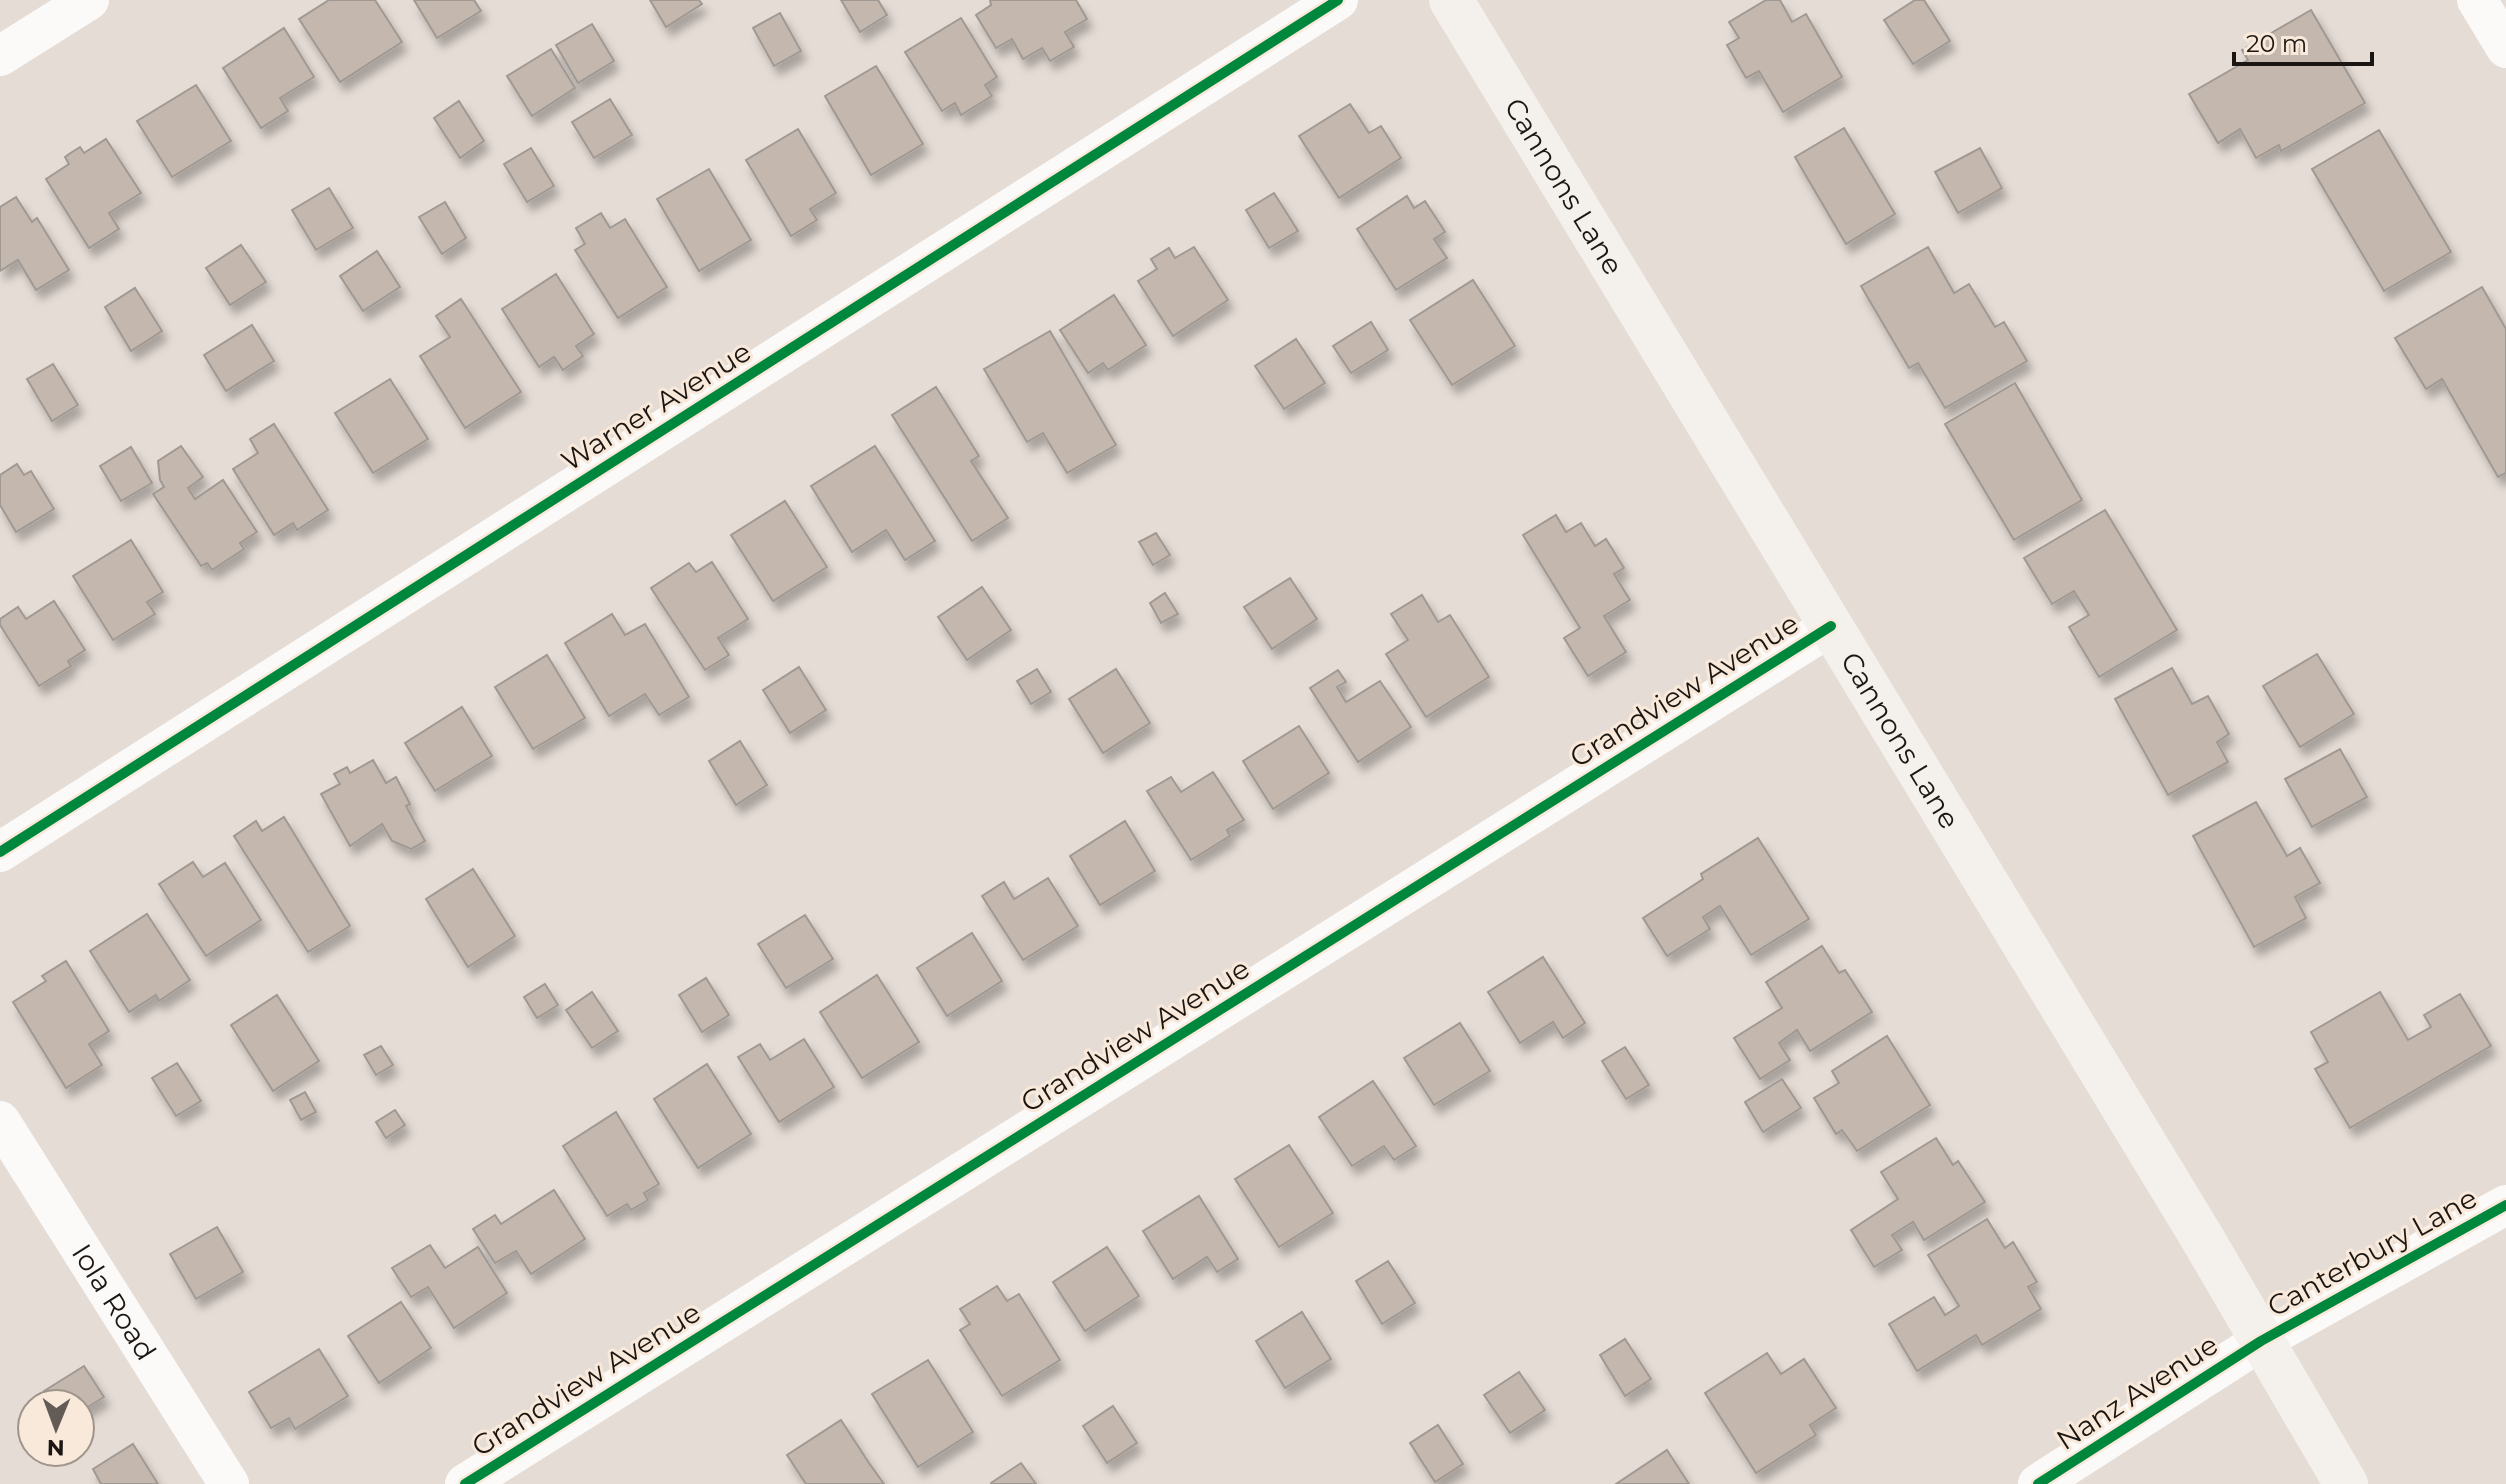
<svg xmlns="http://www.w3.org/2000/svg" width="2506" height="1484" viewBox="0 0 2506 1484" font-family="Montserrat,sans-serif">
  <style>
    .building { fill: #c3b7ae; stroke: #a09993; stroke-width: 2; filter: url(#shadow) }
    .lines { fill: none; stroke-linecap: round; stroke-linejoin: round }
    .street { stroke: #fbfaf9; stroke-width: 40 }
    .secondary { stroke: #f4f1ec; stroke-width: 44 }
    .cycleway-casing { stroke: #f9e9db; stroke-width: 15 }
    .cycleway { stroke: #00873e; stroke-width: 10 }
    .labels { text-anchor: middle; stroke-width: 6; stroke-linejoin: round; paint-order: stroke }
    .street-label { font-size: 28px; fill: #1b1611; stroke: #f9e9db }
  </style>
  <defs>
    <filter id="shadow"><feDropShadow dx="5" dy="9" stdDeviation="4" flood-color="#0004"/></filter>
  </defs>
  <rect width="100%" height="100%" fill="#e5dcd5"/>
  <g class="building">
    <path d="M329,0H375L402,42L340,82L299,19Z"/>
    <path d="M414,0H474L481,11L437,38Z"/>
    <path d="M650,0H699L702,4L666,27Z"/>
    <path d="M841,0H878L887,15L860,32Z"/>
    <path d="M990,0H1076L1087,19L1065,32L1074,47L1050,61L1042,48L1023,59L1012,39L996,48L976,15L991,5Z"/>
    <path d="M1766,0H1780L1792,22L1806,14L1842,77L1783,112L1759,71L1746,78L1727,45L1739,38L1729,22Z"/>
    <path d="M1915,0H1924L1950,41L1913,64L1884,20Z"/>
    <path d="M2311,10L2365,103L2281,151L2279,145L2256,158L2240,129L2218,143L2189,94L2248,60L2242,50Z"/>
    <path d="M780,13L801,51L774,66L753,28Z"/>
    <path d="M961,18L997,77L985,85L992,96L961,115L955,103L942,111L905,52Z"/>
    <path d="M592,24L614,61L578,83L556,45Z"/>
    <path d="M284,28L314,77L280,98L288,111L261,128L223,68Z"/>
    <path d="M551,49L575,88L532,116L507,76Z"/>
    <path d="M876,66L923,144L871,175L825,96Z"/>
    <path d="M196,85L231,141L172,177L137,121Z"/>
    <path d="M610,99L632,135L594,158L572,122Z"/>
    <path d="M459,101L484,141L460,158L434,118Z"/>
    <path d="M1350,104L1369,133L1381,126L1401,158L1339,198L1299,136Z"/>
    <path d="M1844,128L1895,214L1846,244L1795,157Z"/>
    <path d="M798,129L836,193L810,209L817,220L791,236L746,160Z"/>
    <path d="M2379,130L2451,252L2384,291L2312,169Z"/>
    <path d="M106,139L141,193L109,213L119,229L89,248L46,179L69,164L65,157L69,154L80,147L84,153Z"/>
    <path d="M531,148L554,186L527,202L504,164Z"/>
    <path d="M1980,148L2002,188L1958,213L1935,172Z"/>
    <path d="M709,169L751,240L699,271L657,199Z"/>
    <path d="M329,188L353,228L316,250L292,210Z"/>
    <path d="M1274,193L1298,231L1269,248L1246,210Z"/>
    <path d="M1407,196L1414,208L1425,201L1442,227L1445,232L1434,239L1447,258L1396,290L1357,229Z"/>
    <path d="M16,197L32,222L37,218L69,270L36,290L18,260L0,271V207Z"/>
    <path d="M445,202L466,238L442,254L419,217Z"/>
    <path d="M601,213L610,228L625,219L667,287L618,318L575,250L585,244L576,228Z"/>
    <path d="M241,245L266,282L230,305L206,268Z"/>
    <path d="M1194,247L1228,300L1173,336L1138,281L1157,269L1151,259L1169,248L1175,258Z"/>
    <path d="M1928,247L1954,293L1969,284L1995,327L2004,322L2027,361L1945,408L1918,363L1909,368L1861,286Z"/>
    <path d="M377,251L400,287L363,311L340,276Z"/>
    <path d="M556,274L594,334L576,346L583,356L563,370L554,357L539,367L502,309Z"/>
    <path d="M1473,280L1515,346L1452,385L1410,320Z"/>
    <path d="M2482,287L2506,329V473L2498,477L2442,379L2426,389L2395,338Z"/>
    <path d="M135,288L162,331L131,351L105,307Z"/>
    <path d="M1114,295L1146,345L1108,370L1103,363L1088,373L1060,330Z"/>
    <path d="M461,299L521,392L465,428L420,356L450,337L436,316Z"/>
    <path d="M1371,322L1388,350L1351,373L1333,346Z"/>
    <path d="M252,325L274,361L226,391L204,355Z"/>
    <path d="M1050,331L1116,445L1067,473L1043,433L1027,442L984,369Z"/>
    <path d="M1296,339L1325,383L1284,409L1255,366Z"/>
    <path d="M53,364L78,405L52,421L27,379Z"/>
    <path d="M390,379L428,439L373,473L335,413Z"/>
    <path d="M2015,383L2082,500L2014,540L1945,424Z"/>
    <path d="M936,387L979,456L971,461L1008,518L972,541L892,415Z"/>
    <path d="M274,424L328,510L297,530L293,523L274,535L233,469L258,453L250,439Z"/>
    <path d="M181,446L203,477L188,488L195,499L223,480L257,532L240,543L244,549L212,570L207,563L201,566L153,494L164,487L160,480L158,461Z"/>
    <path d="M875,446L935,541L905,560L886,530L852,552L811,486Z"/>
    <path d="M131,447L152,483L121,501L100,466Z"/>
    <path d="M17,464L24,475L31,471L54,509L16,532L0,505V475Z"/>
    <path d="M785,501L827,567L773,601L731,535Z"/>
    <path d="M2105,510L2177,630L2099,677L2069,627L2089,615L2077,596L2074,591L2052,604L2024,558Z"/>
    <path d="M1556,515L1566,532L1581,523L1595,546L1606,539L1624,568L1614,574L1630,600L1604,616L1626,652L1588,676L1564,638L1580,628L1523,535Z"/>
    <path d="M1156,533L1170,555L1153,565L1139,542Z"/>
    <path d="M131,540L163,592L147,602L155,614L113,640L73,576Z"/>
    <path d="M712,562L748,619L718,638L729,655L705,670L651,588L689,563L696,572Z"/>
    <path d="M1290,578L1317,619L1272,649L1244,607Z"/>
    <path d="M982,587L1011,630L967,660L938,617Z"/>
    <path d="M1165,593L1178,614L1161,623L1150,603Z"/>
    <path d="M1422,595L1438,622L1450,615L1489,677L1426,717L1386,654L1408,640L1391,614Z"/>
    <path d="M54,601L85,650L68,661L71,666L39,686L0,625V619L18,607L26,619Z"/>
    <path d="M612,614L625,635L645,624L689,697L659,715L645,694L609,716L565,643Z"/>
    <path d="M2317,654L2354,714L2300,747L2263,686Z"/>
    <path d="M547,655L585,718L533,749L495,687Z"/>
    <path d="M799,667L826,710L790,733L763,690Z"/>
    <path d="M2172,668L2192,704L2208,696L2229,734L2217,742L2228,762L2168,795L2115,699Z"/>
    <path d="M1037,669L1051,692L1031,704L1017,681Z"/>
    <path d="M1116,669L1150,723L1103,753L1069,699Z"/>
    <path d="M1338,670L1346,682L1337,687L1346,702L1380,681L1411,727L1358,762L1310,688Z"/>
    <path d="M462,707L492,756L435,791L405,743Z"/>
    <path d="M1299,726L1329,773L1273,809L1243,761Z"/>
    <path d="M740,741L767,785L736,805L709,761Z"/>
    <path d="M2340,749L2367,797L2312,827L2285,779Z"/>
    <path d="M373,760L386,783L396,777L410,804L406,806L425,841L411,849L392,841L382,824L350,846L321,794L340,784L334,774L347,767L350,773Z"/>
    <path d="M1213,772L1244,820L1227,830L1230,836L1191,860L1147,791L1171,777L1181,792Z"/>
    <path d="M2256,802L2287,856L2300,848L2320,883L2295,897L2306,918L2254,947L2193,836Z"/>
    <path d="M284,817L350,926L308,952L234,836L256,821L262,831Z"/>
    <path d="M1125,821L1155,871L1100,905L1070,856Z"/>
    <path d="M1758,838L1809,919L1751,955L1720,906L1703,917L1710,929L1667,956L1643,918L1703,879L1701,874Z"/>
    <path d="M193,862L203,877L225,863L261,920L206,956L159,884Z"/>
    <path d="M473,869L515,936L468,967L426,899Z"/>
    <path d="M1048,878L1078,926L1023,960L982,896L1004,882L1014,899Z"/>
    <path d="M147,914L190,980L159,1001L156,995L129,1012L90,951Z"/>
    <path d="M805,915L833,959L786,988L758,944Z"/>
    <path d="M972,933L1002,981L947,1016L917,968Z"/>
    <path d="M1822,946L1839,973L1845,970L1872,1012L1810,1051L1797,1030L1779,1043L1790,1060L1760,1079L1734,1038L1782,1008L1766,982Z"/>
    <path d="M1543,957L1585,1023L1563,1038L1553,1022L1520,1043L1488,992Z"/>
    <path d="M66,961L109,1031L89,1044L102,1065L66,1088L13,1002L46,981L42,976Z"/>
    <path d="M877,975L919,1042L862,1078L820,1012Z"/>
    <path d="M706,978L729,1015L702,1032L679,995Z"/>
    <path d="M545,984L558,1005L537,1018L524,997Z"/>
    <path d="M592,992L618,1031L592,1048L566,1010Z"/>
    <path d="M2380,992L2408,1040L2431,1027L2424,1015L2460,994L2491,1046L2350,1128L2315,1069L2328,1062L2311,1032Z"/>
    <path d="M277,995L319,1061L273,1091L231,1025Z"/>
    <path d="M1460,1023L1490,1071L1434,1105L1404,1058Z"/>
    <path d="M1887,1036L1930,1105L1857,1151L1842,1130L1836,1134L1814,1098L1839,1083L1832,1071Z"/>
    <path d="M804,1039L834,1087L779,1122L738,1057L760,1044L770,1060Z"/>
    <path d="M381,1046L393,1065L376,1075L364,1055Z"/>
    <path d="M1625,1047L1649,1085L1626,1099L1602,1061Z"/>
    <path d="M177,1063L201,1101L176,1116L152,1078Z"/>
    <path d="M707,1064L751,1134L698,1168L654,1099Z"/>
    <path d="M1782,1079L1801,1108L1763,1132L1745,1102Z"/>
    <path d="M1373,1081L1416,1146L1394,1160L1384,1146L1352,1166L1319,1117Z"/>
    <path d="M305,1092L316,1112L301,1120L290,1100Z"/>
    <path d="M395,1110L405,1125L386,1138L376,1122Z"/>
    <path d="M616,1112L659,1184L644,1193L648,1200L631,1210L627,1204L607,1216L563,1146Z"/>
    <path d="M1936,1138L1953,1165L1958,1161L1985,1202L1924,1240L1913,1222L1892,1235L1902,1250L1874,1267L1851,1230L1898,1199L1881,1172Z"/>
    <path d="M1289,1145L1333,1213L1279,1247L1235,1179Z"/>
    <path d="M554,1190L585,1239L531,1274L516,1251L495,1263L473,1229L495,1215L501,1224Z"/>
    <path d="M1199,1196L1238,1259L1217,1272L1207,1257L1173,1279L1143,1231Z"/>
    <path d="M1987,1219L2005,1248L2013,1242L2037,1282L2028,1287L2041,1309L1982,1345L1976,1335L1917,1371L1889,1324L1934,1297L1945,1315L1959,1306L1928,1255Z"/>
    <path d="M217,1227L243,1272L196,1299L170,1254Z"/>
    <path d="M430,1245L445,1268L478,1247L507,1293L454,1328L428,1287L411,1297L392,1268Z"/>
    <path d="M1107,1247L1139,1296L1085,1331L1053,1282Z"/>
    <path d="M1388,1261L1415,1303L1382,1324L1356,1281Z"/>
    <path d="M997,1286L1007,1301L1019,1294L1060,1360L1002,1396L960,1330L970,1324L960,1309Z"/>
    <path d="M401,1302L431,1348L379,1383L348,1336Z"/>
    <path d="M1302,1312L1331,1359L1285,1388L1256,1341Z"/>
    <path d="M1625,1339L1651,1379L1625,1396L1600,1355Z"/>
    <path d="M319,1349L348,1396L295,1429L289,1418L271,1428L249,1392Z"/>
    <path d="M1767,1353L1781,1374L1804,1359L1836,1408L1810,1425L1816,1435L1756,1473L1705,1393Z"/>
    <path d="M928,1360L973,1432L918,1467L872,1394Z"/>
    <path d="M84,1366L104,1397L80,1412V1404H52L44,1391Z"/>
    <path d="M1519,1372L1545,1410L1510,1433L1484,1395Z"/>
    <path d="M1113,1406L1137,1443L1107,1463L1083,1426Z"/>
    <path d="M841,1420L869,1463L884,1484H806L787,1455Z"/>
    <path d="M1438,1425L1463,1464L1435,1482L1410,1443Z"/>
    <path d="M133,1444L158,1484H101L93,1469Z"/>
    <path d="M1667,1450L1689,1484H1616Z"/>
    <path d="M1021,1463L1036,1484H991V1483Z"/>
  </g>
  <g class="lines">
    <g class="street">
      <path d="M2477,0L2506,48"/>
      <path d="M0,56L89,0"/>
      <path d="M0,852L1338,0"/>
      <path id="s1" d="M0,1121L229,1484"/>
      <path d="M465,1484L1831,626"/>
      <path d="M2038,1484L2261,1341L2506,1205"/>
    </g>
    <path class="secondary" id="s2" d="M1451,0L2201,1236L2346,1484"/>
    <g class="cycleway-casing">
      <g id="cycleway">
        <path d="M0,852L1338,0"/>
        <path d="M465,1484L1831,626"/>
        <path d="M2038,1484L2261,1341L2506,1205"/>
      </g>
    </g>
    <use href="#cycleway" class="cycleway"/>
  </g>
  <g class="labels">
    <g class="street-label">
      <text dy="10" stroke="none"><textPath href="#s2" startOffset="218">Cannons Lane</textPath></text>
      <text transform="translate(656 406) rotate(-32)" y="10">Warner Avenue</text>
      <text transform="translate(1684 690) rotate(-32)" y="10">Grandview Avenue</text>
      <text dy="10" stroke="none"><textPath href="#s2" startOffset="866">Cannons Lane</textPath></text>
      <text transform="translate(1135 1035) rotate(-32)" y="10">Grandview Avenue</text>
      <text transform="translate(2372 1252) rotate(-29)" y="10">Canterbury Lane</text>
      <text dy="10" stroke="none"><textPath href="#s1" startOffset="214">Iola Road</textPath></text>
      <text transform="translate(586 1379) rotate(-32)" y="10">Grandview Avenue</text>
      <text transform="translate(2137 1392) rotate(-33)" y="10">Nanz Avenue</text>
    </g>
  </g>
  <g transform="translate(56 1428) rotate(181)"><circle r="38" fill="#f9e9db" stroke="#a0958a" stroke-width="2"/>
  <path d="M0-6L14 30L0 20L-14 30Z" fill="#625b56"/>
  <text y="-12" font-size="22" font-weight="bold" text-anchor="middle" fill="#1b1611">N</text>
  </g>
  <path d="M2234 52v12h138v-12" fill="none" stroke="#1b1611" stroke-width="4"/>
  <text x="2246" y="52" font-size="24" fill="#1b1611" stroke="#f9e9db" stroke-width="6" paint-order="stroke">20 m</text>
</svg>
